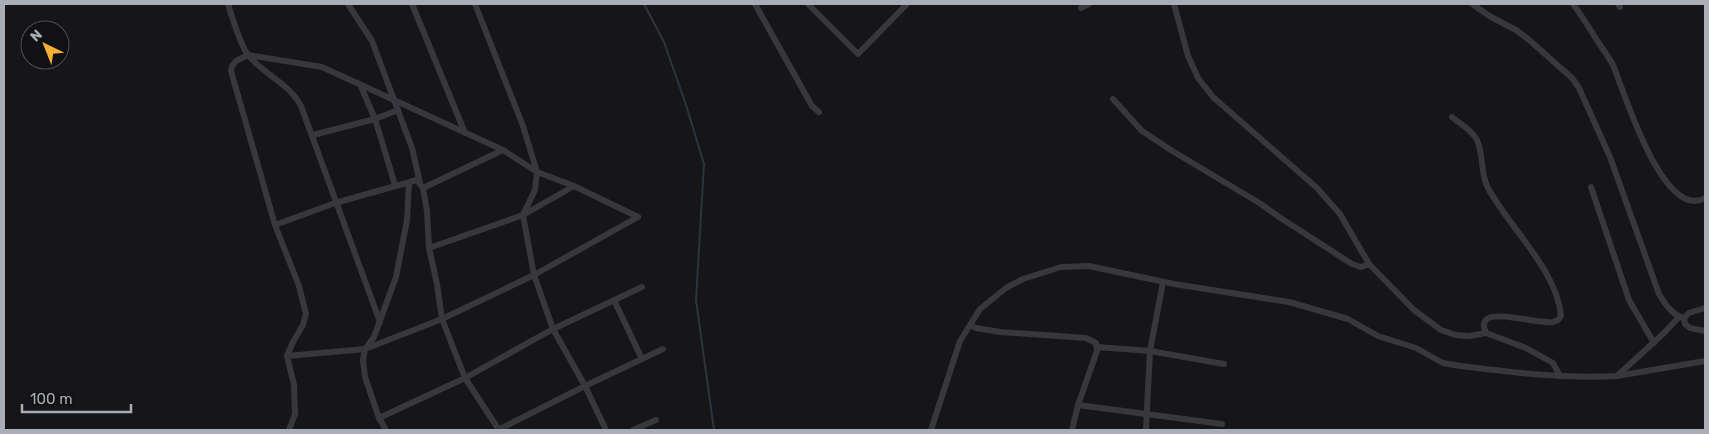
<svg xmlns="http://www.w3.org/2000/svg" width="1709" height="434" viewBox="0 0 1709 434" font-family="Rubik,sans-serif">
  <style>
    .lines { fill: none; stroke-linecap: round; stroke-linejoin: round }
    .stream { stroke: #2c353c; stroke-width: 2 }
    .street { stroke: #37383d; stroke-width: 6 }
  </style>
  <rect width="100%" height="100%" fill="#161618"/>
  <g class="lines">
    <path class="stream" d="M644,4L664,42L687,108L704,164L696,300L714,430"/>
    <g class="street">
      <path d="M228,4C232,17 240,44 248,55C264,75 289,83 301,106L380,322"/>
      <path d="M348,4L372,41L412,148L420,183"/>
      <path d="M412,4L465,133"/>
      <path d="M475,4L523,126L537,172L535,190L523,215L534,275L553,329L585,386L606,430"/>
      <path d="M755,4L812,106L819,112"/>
      <path d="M808,4L858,54L907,4"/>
      <path d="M1174,4L1188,56L1198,78L1213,97L1317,188L1340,214L1369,264L1414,310L1441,330L1456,335L1469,336L1486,333L1526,348L1553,363L1560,376"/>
      <path d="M1472,4L1491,17L1516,30L1528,39L1572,78L1579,88L1610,157L1659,294C1665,304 1672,315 1684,318"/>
      <path d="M1573,4C1582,16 1590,29 1598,42C1603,49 1609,57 1613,65C1624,91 1663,222 1705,198"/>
      <path d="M1618,4L1620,7"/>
      <path d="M1081,8L1089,4"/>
      <path d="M360,84L375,119L395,185"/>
      <path d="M1113,99L1142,131L1174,152L1261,204L1279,217L1352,264L1361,267L1369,264"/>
      <path d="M1452,117C1460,124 1472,130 1477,140C1484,155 1480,173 1488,188C1509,227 1557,270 1561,316L1558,320L1553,322C1539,324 1497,311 1487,319C1482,323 1484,328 1486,333"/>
      <path d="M313,135L375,119L398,110"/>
      <path d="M1591,187L1629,300L1654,343"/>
      <path d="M423,188L503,150"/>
      <path d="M275,225L335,203L417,180L423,188L427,211L429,248L437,284L442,319L465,378L499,430"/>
      <path d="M429,248L523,215L574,186"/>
      <path d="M614,300L642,359"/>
      <path d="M1705,308L1689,313L1684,318L1685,324L1690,328L1705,331"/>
      <path d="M970,325L976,328L1000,332L1086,338L1096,343L1097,351L1078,405L1072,430"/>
      <path d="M1097,347L1150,351L1224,364"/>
      <path d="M287,356L365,349L442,319L534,275L638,217"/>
      <path d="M1618,375L1664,333L1679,317"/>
      <path d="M1078,405L1222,424"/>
      <path d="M379,418L465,378L553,329L642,287"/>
      <path d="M289,430L295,414L294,385L287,356L293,342L303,325L306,314L299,286L275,225L231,71L232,66L236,61L248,55L322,67L503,150L537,172L574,186L638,217"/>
      <path d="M386,430L379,418L365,377L363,360L365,349L374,337L396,277L407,220L409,183"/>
      <path d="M498,430L585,386L663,349"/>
      <path d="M633,430L656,420"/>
      <path d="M931,430L960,341L980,309L1006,288L1023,279L1061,267L1089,266L1174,284L1289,302L1348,319L1378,336L1416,348L1443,363L1454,365C1508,372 1562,379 1617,376L1705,361"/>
      <path d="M1146,430L1150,351L1163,282"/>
    </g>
  </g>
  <rect width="1709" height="434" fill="none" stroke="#a8adb8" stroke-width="10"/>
  <g transform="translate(45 45) rotate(317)"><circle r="24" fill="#111113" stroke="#4d4f55"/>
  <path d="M0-4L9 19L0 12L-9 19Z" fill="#f2b134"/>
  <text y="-8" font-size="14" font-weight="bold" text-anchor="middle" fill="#a8adb8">N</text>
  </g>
  <path d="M22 404v8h109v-8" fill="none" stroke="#a8adb8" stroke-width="2.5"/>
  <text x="30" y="404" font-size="15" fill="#a8adb8" stroke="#111113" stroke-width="4" paint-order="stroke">100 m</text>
</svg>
